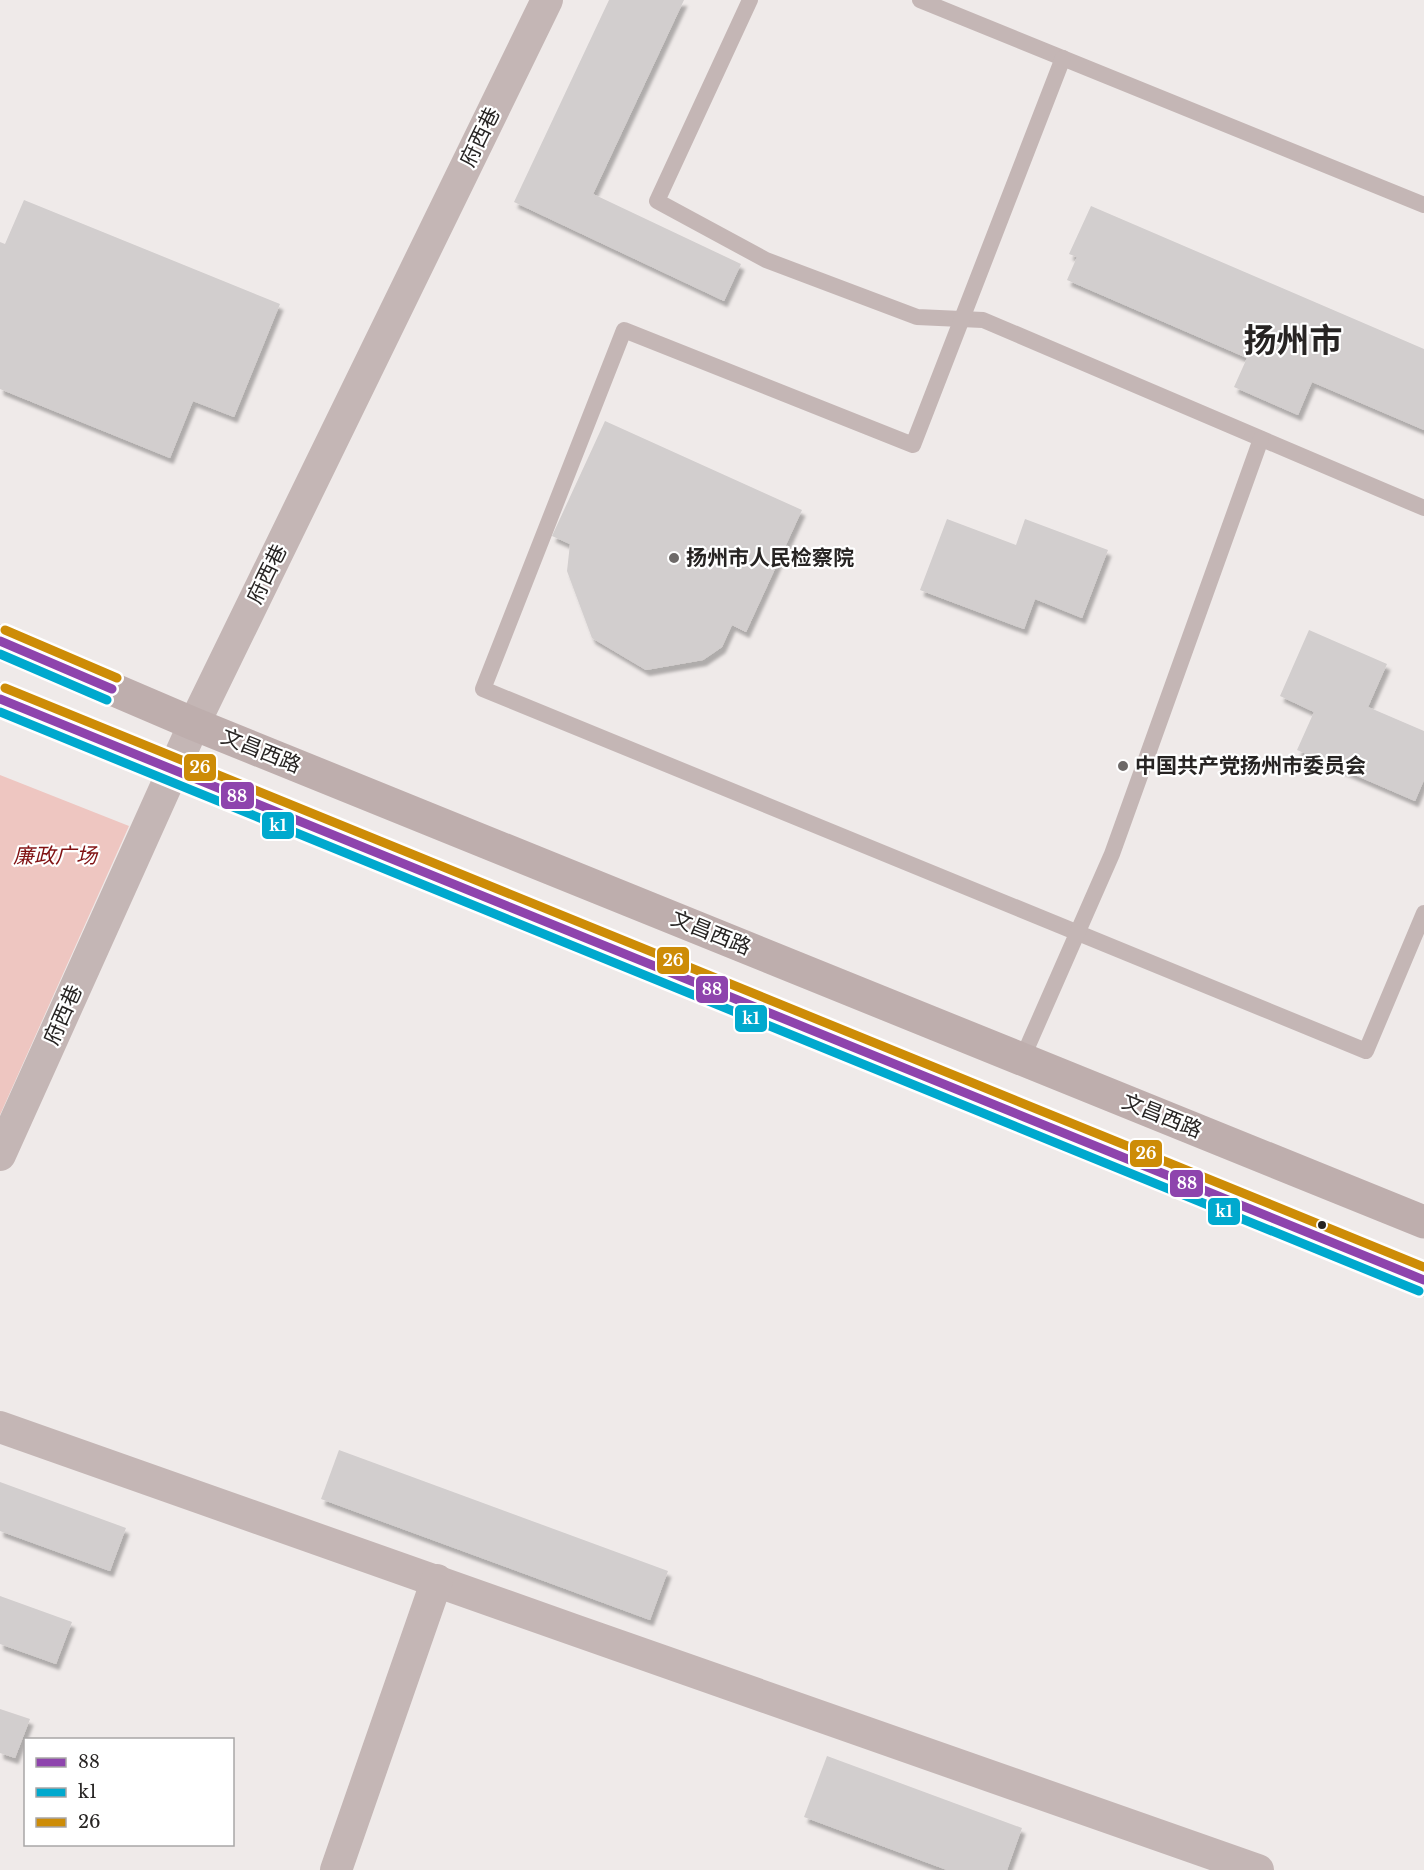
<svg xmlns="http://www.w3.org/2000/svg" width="1424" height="1870" viewBox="0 0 1424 1870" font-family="'Libre Baskerville','Noto Sans SC',serif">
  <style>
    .green { fill: #eec6c1 }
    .building { fill: #d2cece; filter: url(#shadow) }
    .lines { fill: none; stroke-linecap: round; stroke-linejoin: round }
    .service { stroke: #c4b6b5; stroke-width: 16 }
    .minor { stroke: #c4b6b5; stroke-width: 32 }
    .primary { stroke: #beaead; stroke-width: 33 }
    .bus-1-casing { stroke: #fff; stroke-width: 14 }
    .bus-2-casing { stroke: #fff; stroke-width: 14 }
    .bus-3-casing { stroke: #fff; stroke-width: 14 }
    .bus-1 { stroke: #8e44ad; stroke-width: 9 }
    .bus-2 { stroke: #00a9ce; stroke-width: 9 }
    .bus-3 { stroke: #cd8c07; stroke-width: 9 }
    .poi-dot { fill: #6d6968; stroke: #fff; stroke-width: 2 }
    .bus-dot { fill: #272423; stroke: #fff; stroke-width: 2 }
    .labels { text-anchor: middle; stroke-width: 4.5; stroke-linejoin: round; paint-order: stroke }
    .street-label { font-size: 21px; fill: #272423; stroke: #fff }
    .poi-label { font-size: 21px; font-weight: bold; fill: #272423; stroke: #fff; text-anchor: start }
    .park-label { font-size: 21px; font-style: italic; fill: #801112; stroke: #fff }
    .town-label { font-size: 33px; font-weight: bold; fill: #272423; stroke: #fff }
    .line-badge { stroke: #fff; stroke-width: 2 }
    .badge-label { font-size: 16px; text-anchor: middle; font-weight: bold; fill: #fff }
  </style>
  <defs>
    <filter id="shadow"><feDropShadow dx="3.5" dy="6" stdDeviation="1.5" flood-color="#0004"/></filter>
  </defs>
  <rect width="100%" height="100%" fill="#efeae9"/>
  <path class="green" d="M0,775L129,826L0,1115Z"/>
  <g class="building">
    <path d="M609,0H684L593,194L741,264L724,301L514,202Z"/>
    <path d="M24,200L280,304L234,417L193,401L170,458L0,389V242L5,244Z"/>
    <path d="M1091,206L1424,349V430L1312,382L1298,415L1234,387L1247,358L1067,280L1077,257L1069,254Z"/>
    <path d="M605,421L802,510L746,632L732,625L722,647L703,660L646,670L592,638L567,571L570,544L552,536Z"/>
    <path d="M947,519L1016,545L1025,519L1108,550L1082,618L1035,599L1024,629L920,590Z"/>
    <path d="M1309,630L1387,664L1368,707L1424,731V780L1415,801L1297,750L1314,712L1280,696Z"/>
    <path d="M339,1450L668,1571L650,1620L321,1499Z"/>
    <path d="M0,1482L126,1528L110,1571L0,1531Z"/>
    <path d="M0,1596L72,1622L56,1664L0,1644Z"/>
    <path d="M0,1709L30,1719L15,1758L0,1753Z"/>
    <path d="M827,1756L1022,1828L1007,1870H947L804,1817Z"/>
  </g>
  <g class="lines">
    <g class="service">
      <path d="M750,0L657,201L766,260L917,317L983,320L1424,508"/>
      <path d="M920,0L1424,205"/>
      <path d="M1063,58L913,445L624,330L483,689L1366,1051L1424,913"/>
      <path d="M1022,1059L1112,854L1261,439"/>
    </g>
    <g class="minor">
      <path d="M0,1155L194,724L547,0"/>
      <path d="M0,1427C420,1574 837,1725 1258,1870"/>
      <path d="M336,1870L437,1580"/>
    </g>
    <g class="primary">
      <path d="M0,641L194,724L1424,1222"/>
      <path d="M0,699L1424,1280"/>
    </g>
    <g class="bus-1-casing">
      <g id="bus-1">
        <path d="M0,641L112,689"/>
        <path d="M0,699L1424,1280"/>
      </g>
    </g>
    <g class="bus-2-casing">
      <g id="bus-2">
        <path d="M0,654L107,700"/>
        <path d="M0,712L1419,1291"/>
      </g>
    </g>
    <g class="bus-3-casing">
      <g id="bus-3">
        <path d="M5,630L117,678"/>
        <path d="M5,688L1424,1267"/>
      </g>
    </g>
    <use href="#bus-1" class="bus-1"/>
    <use href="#bus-2" class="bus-2"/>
    <use href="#bus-3" class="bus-3"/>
  </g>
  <g class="poi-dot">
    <circle cx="674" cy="558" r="6"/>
    <circle cx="1123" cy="766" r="6"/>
  </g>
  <circle class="bus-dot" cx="1322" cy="1225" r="5"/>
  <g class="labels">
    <g class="street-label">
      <text transform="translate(480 137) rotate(-64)" y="7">府西巷</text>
      <text transform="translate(267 574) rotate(-64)" y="7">府西巷</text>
      <text transform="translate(261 751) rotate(22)" y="7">文昌西路</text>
      <text transform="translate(711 933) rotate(22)" y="7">文昌西路</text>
      <text transform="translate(63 1015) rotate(-66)" y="7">府西巷</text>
      <text transform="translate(1162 1116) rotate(22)" y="7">文昌西路</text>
    </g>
    <g class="poi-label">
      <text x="686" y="565">扬州市人民检察院</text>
      <text x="1135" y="773">中国共产党扬州市委员会</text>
    </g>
    <g class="park-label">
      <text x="55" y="863">廉政广场</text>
    </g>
    <g class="town-label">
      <text x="1293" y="352">扬州市</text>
    </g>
  </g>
  <g class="line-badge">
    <rect x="183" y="753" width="34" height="29" rx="6" fill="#cd8c07"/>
    <rect x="220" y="781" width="35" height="29" rx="6" fill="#8e44ad"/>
    <rect x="261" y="811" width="34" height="29" rx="6" fill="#00a9ce"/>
    <rect x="656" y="946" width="34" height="29" rx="6" fill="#cd8c07"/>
    <rect x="695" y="975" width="34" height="29" rx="6" fill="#8e44ad"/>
    <rect x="734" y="1004" width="34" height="29" rx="6" fill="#00a9ce"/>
    <rect x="1129" y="1139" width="34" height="29" rx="6" fill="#cd8c07"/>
    <rect x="1169" y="1169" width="35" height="29" rx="6" fill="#8e44ad"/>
    <rect x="1207" y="1197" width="34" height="29" rx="6" fill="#00a9ce"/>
  </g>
  <g class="badge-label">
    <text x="200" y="773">26</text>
    <text x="237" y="802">88</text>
    <text x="278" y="831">k1</text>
    <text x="673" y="966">26</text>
    <text x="712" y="995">88</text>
    <text x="751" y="1024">k1</text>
    <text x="1146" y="1159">26</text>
    <text x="1187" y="1189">88</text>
    <text x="1224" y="1217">k1</text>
  </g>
  <rect x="24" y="1738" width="210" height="108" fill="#ffffff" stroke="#a9a7a7" stroke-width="1.5"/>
  <rect x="36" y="1758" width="30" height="9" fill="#8e44ad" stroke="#a9a7a7" stroke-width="1.5"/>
  <text x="78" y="1768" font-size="18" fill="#272423">88</text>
  <rect x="36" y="1788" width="30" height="9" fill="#00a9ce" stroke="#a9a7a7" stroke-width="1.5"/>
  <text x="78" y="1798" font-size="18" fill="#272423">k1</text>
  <rect x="36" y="1818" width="30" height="9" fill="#cd8c07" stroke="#a9a7a7" stroke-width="1.5"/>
  <text x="78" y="1828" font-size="18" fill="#272423">26</text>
</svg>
